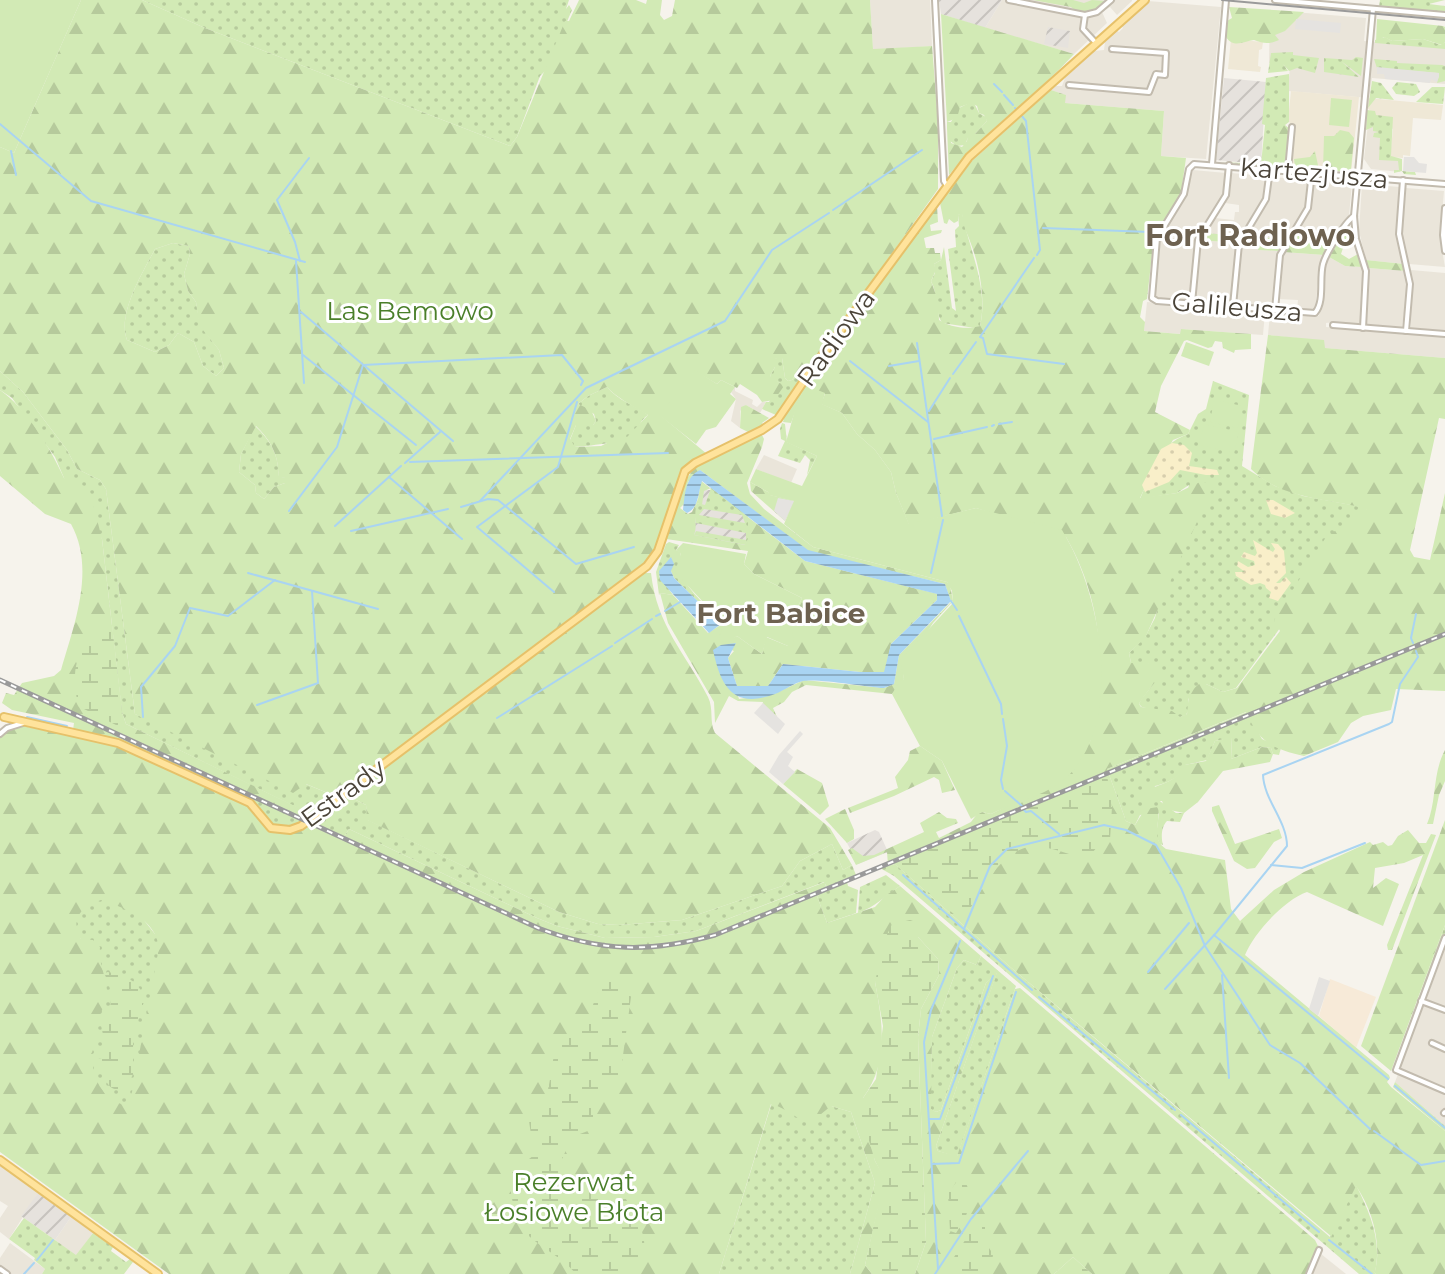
<svg xmlns="http://www.w3.org/2000/svg" width="1445" height="1274" viewBox="0 0 1445 1274" font-family="Montserrat,sans-serif">
  <style>
    .residential { fill: #eae5da }
    .commercial { fill: #f7ead8 }
    .industrial { fill: url(#industrial-furrows) }
    .education { fill: #efe8d6 }
    .grass { fill: url(#grass-dots); fill-rule: evenodd }
    .forest { fill: url(#forest-firs); fill-rule: evenodd }
    .wetland { fill: url(#wetland-marsh) }
    .sand { fill: url(#sand-dots) }
    .garden { fill: #d2eab5 }
    .parking { fill: #e5e3e0 }
    .water { fill: url(#water-rules) }
    .lines { fill: none; stroke-linecap: round; stroke-linejoin: round }
    .stream { stroke: #a9d4f2; stroke-width: 2 }
    .minor-casing { stroke: #c2bbae; stroke-width: 8 }
    .major-casing { stroke: #e6c16a; stroke-width: 10 }
    .minor { stroke: #fff; stroke-width: 4 }
    .major { stroke: #ffe39c; stroke-width: 6 }
    .tram { stroke: #9a9a9a; stroke-width: 2 }
    .rail-casing { stroke: #9a9a9a; stroke-width: 5 }
    .rail { stroke: #fff; stroke-width: 2; stroke-dasharray: 6; stroke-linecap: butt }
    .labels { text-anchor: middle; stroke-width: 6; stroke-linejoin: round; paint-order: stroke }
    .street-label { font-size: 26px; fill: #4b4439; stroke: #fff }
    .park-label { font-size: 26px; fill: #4a7f2a; stroke: #fff }
    .neighbourhood-label { font-size: 28px; font-weight: bold; fill: #6e6250; stroke: #fff }
    .quarter-label { font-size: 30px; font-weight: bold; fill: #6e6250; stroke: #fff }
  </style>
  <defs>
    <pattern id="industrial-furrows" width="10" height="10" patternUnits="userSpaceOnUse" patternTransform="scale(2)"><rect width="10" height="10" fill="#e6e2dd"/><path d="M-1 1l2-2M0 10L10 0M9 11l2-2" fill="none" stroke="#c7c3be"/></pattern>
    <pattern id="grass-dots" width="8" height="8" patternUnits="userSpaceOnUse" patternTransform="scale(2)"><rect width="8" height="8" fill="#d2eab5"/><path d="M2 2h.1M6 6h.1" fill="none" stroke="#b6ca9c" stroke-width="1.8" stroke-linecap="round"/></pattern>
    <pattern id="forest-firs" width="22" height="20" patternUnits="userSpaceOnUse" patternTransform="scale(2)"><rect width="22" height="20" fill="#d2eab5"/><path d="M5 1l3.5 6h-7zM16 11l3.5 6h-7z" fill="#b6ca9c"/></pattern>
    <pattern id="wetland-marsh" width="20" height="14" patternUnits="userSpaceOnUse" patternTransform="scale(2)"><rect width="20" height="14" fill="#d2eab5"/><path d="M1 5h8M5 5V1M11 12h8M15 12V8" fill="none" stroke="#b6ca9c"/></pattern>
    <pattern id="sand-dots" width="8" height="8" patternUnits="userSpaceOnUse" patternTransform="scale(2)"><rect width="8" height="8" fill="#f9efc9"/><path d="M2 2h.1M6 6h.1" fill="none" stroke="#d7cead" stroke-width="1.8" stroke-linecap="round"/></pattern>
    <pattern id="water-rules" width="6" height="5" patternUnits="userSpaceOnUse" patternTransform="scale(2)"><rect width="6" height="5" fill="#a9d4f2"/><path d="M0 2.5h6" fill="none" stroke="#8caec5"/></pattern>
  </defs>
  <rect width="100%" height="100%" fill="#f6f3ec"/>
  <g class="residential">
    <path d="M870,0H930L932,46L873,50Z"/>
    <path d="M1002,0H1132V1L1117,15L1110,7L1102,12L1107,23L1074,54L985,28Z"/>
    <path d="M1148,1L1221,7L1206,159L1161,156L1164,111L1065,103V95L1051,90L1056,86H1062L1065,78L1094,51L1104,50L1105,42L1112,33L1116,30L1119,32L1123,28L1121,25Z"/>
    <path d="M1270,10L1366,18L1364,41L1445,48V84L1372,78L1369,98L1288,91L1290,65L1269,63Z"/>
    <path d="M1368,124L1379,126L1388,159L1401,160L1400,172L1371,169L1364,159Z"/>
    <path d="M1193,170L1226,173L1223,196L1199,233L1164,230L1187,194Z"/>
    <path d="M1231,173L1266,176L1264,198L1240,236L1205,233L1215,218L1234,220L1235,212H1239V205L1225,203L1229,196Z"/>
    <path d="M1272,177L1309,180L1306,205L1288,235L1271,234L1270,238L1246,236L1270,200Z"/>
    <path d="M1314,180L1352,183L1349,216L1334,239L1294,235L1311,208Z"/>
    <path d="M1362,184L1400,187L1397,235L1404,264L1366,260L1359,231Z"/>
    <path d="M1406,188L1444,191L1440,238L1445,267L1409,264L1402,237Z"/>
    <path d="M1161,237L1195,240L1190,297L1186,300L1157,298L1154,295Z"/>
    <path d="M1200,240L1236,243L1231,300L1227,303L1198,301L1195,297Z"/>
    <path d="M1242,243L1259,245V250L1278,251L1273,308L1240,305L1236,300Z"/>
    <path d="M1283,252L1324,255L1320,264L1315,310H1297L1298,300L1279,299Z"/>
    <path d="M1329,257L1345,266L1362,267L1364,283L1360,326L1334,322L1326,323V327L1445,337V358L1324,348V341L1268,335L1270,313L1319,316L1325,265Z"/>
    <path d="M1368,268L1406,271L1407,291L1402,327L1367,324Z"/>
    <path d="M1411,270L1445,273V331L1411,328Z"/>
    <path d="M1147,302L1265,312L1263,335L1182,329L1181,334L1144,331Z"/>
    <path d="M735,387V391L753,400L752,404L757,407L762,402H766L760,413L746,405L740,411V428L731,421L736,399L731,392Z"/>
    <path d="M764,455L797,469L791,483L756,469Z"/>
    <path d="M1445,949V1126L1395,1082Z"/>
    <path d="M0,1165L38,1193L9,1239L0,1232V1218L8,1206L0,1201Z"/>
    <path d="M71,1217L93,1233L76,1256L55,1240Z"/>
    <path d="M10,1243L45,1269L42,1274H11L0,1265V1258Z"/>
    <path d="M1321,1254L1346,1274H1313Z"/>
  </g>
  <path class="commercial" d="M1330,979L1376,997L1356,1048L1319,1016Z"/>
  <g class="industrial">
    <path d="M939,0H1002L985,28L941,14Z"/>
    <path d="M1048,27L1070,31L1068,48L1044,44Z"/>
    <path d="M1224,78L1266,82L1261,164L1216,160Z"/>
    <path d="M704,490H711L752,523L747,549L689,539Z"/>
    <path d="M875,830L879,832L888,852L858,864L847,843Z"/>
    <path d="M38,1193L71,1217L55,1240L21,1216Z"/>
  </g>
  <g class="education">
    <path d="M1231,39L1263,42L1262,49L1259,50L1258,66L1261,67L1260,72L1228,69Z"/>
    <path d="M1291,91L1359,97L1351,173L1291,167L1294,129L1288,120Z"/>
    <path d="M1368,98L1443,105L1441,120L1413,118L1410,156L1403,155V158L1390,157L1393,129L1367,108Z"/>
  </g>
  <g class="grass">
    <path d="M142,0H569L566,9L569,5L572,10L546,70L540,76L517,137L510,146L205,28Z"/>
    <path d="M1380,0H1445L1429,4L1445,6V12L1379,7Z"/>
    <path d="M1385,37L1392,41L1423,39L1441,45L1445,42V49L1375,43V40Z"/>
    <path d="M1293,52V55L1319,58L1315,73L1297,68L1289,71L1283,64L1288,71L1268,73L1271,53Z"/>
    <path d="M1356,57L1363,58L1361,76L1341,61L1359,77L1324,72V58L1352,60Z"/>
    <path d="M1374,59L1397,61V63L1442,65L1445,66V81L1437,83L1439,73L1377,68Z"/>
    <path d="M1289,74V122L1285,125L1291,130L1288,169L1221,162L1261,164L1265,125L1262,124L1266,78Z"/>
    <path d="M1372,81L1381,83L1394,100L1376,98L1368,108Z"/>
    <path d="M1397,82L1416,84L1420,92L1414,96L1396,94L1392,88Z"/>
    <path d="M1432,87H1445L1443,104L1416,102Z"/>
    <path d="M969,103H974L979,113L986,117L987,121L975,134L969,135L965,145L957,146L950,141V129L947,128V122H951L959,108Z"/>
    <path d="M1367,110L1375,111L1376,115L1393,117L1391,156L1402,159V171L1415,172L1416,175L1404,174L1402,171L1394,173V170H1399L1398,161L1379,160L1380,138L1373,137L1374,133L1379,132L1373,131V127L1366,130Z"/>
    <path d="M962,213C969,249 989,288 980,326L975,328L942,323C935,312 938,294 931,281L935,273L934,264L941,260L944,247L952,308L956,311L948,249L956,247L955,230L959,226L958,215Z"/>
    <path d="M173,243L189,246L190,254L184,274L188,291L196,302L200,325L219,350L224,368L216,376L203,366L194,342L178,333L169,345L155,352L127,340C117,314 143,272 155,249Z"/>
    <path d="M779,357L782,358L785,378L788,381L792,380L796,374L805,375L776,415L762,409L766,402H769L780,383L772,379L770,376L775,367V359Z"/>
    <path d="M0,371L23,392L67,450L77,469L100,480L106,489L135,714L335,796C319,809 293,838 270,824C265,821 261,813 257,809L116,740L119,733L298,808L126,724L122,712L102,539L64,478L55,457L12,398L0,390Z"/>
    <path d="M1213,381L1249,395L1242,466L1275,486L1303,496L1368,508L1236,688L1223,692L1206,684L1188,699L1189,709L1186,715L1180,717L1142,707L1139,704C1143,694 1151,690 1155,680L1148,663H1131L1129,653L1145,637L1155,618L1189,485L1177,493L1140,499C1153,470 1156,446 1188,434L1198,414L1206,409Z"/>
    <path d="M607,387C617,400 636,406 648,415C640,420 639,429 631,435C621,443 588,446 574,447L570,440L576,425H593L596,421L594,414L578,404L588,396Z"/>
    <path d="M782,423L785,424L787,442L817,456L807,475L810,460L805,455L800,463L778,456L785,441L781,439L780,429Z"/>
    <path d="M255,426C270,439 280,457 278,476L285,478V483L274,487L264,499L256,493L255,485L239,472L241,454Z"/>
    <path d="M711,488L748,516V539L746,545L694,535L696,531L746,540V533L696,523L694,511L697,503L705,505ZM704,509L742,515L745,523L699,515Z"/>
    <path d="M669,542L679,545L676,550L681,552C674,582 702,600 720,620L721,624L674,578L671,571L672,558L659,576L673,595L660,593L659,595L656,572L666,544Z"/>
    <path d="M1247,712L1262,739L1281,748L1279,755L1273,754L1271,748L1262,747L1231,759L1232,738L1215,741L1207,760L1185,765C1182,777 1167,783 1155,786L1149,801L1157,799L1176,813H1184L1180,822L1167,821C1161,827 1161,838 1163,845L1160,844L1156,836L1159,813L1140,815L1135,825L1126,821L1107,769Z"/>
    <path d="M346,795L366,805L368,820L559,912L598,924L619,925L682,920L782,886L800,861L832,844L843,870L852,865L856,875L827,887L824,882L696,931L654,937L605,938L557,926L537,918L349,829L344,837L311,822Z"/>
    <path d="M895,864L1008,965L1330,1237L1356,1185C1370,1213 1382,1240 1375,1272L1372,1270L1376,1274H1359L894,876L880,868Z"/>
    <path d="M886,875L900,886C885,896 875,907 858,913L860,887Z"/>
    <path d="M847,882L848,886L858,890L856,913L827,923L817,896Z"/>
    <path d="M94,896L136,910L162,943L129,1129L81,1065V939L65,924Z"/>
    <path d="M1445,925V933L1392,1071Z"/>
    <path d="M981,956L1016,986L957,1157L938,1151L936,1146L997,972L986,983L941,1110L936,1112L930,1109L932,1037L957,968L964,960L977,965Z"/>
    <path d="M1395,1082L1445,1126V1131L1393,1087Z"/>
    <path d="M776,1089L851,1112L875,1183L850,1274H719Z"/>
    <path d="M24,1218L76,1255L93,1233L113,1247L111,1251L126,1262L130,1259L133,1262L124,1274H42L45,1269L34,1260L35,1258L9,1239Z"/>
  </g>
  <g class="forest">
    <path d="M81,0H142L205,28L510,146L517,137L565,21H569L579,0H636L646,4L647,0H662L660,15L664,20L672,16L675,0H870L873,49L932,46L938,121V189L805,375L796,374L792,380L788,381L785,378L782,358L775,359V367L770,376L784,386L774,400L762,402L757,395L740,384L737,388L721,380L717,384L695,371L660,415L707,454L685,466L679,475C672,499 666,524 658,547C650,570 603,597 583,612H578V616L335,796L306,784L293,793L135,714L106,489L100,480L77,469L67,450L23,392L0,371V147L14,153ZM173,243L189,246L190,254L184,274L188,291L196,302L199,325L219,350L224,368L216,376L203,366L194,342L178,333L169,345L155,352L127,340C117,314 143,272 155,249ZM607,387C613,395 640,411 648,415L627,437H619L601,446L575,447L570,439L576,425H593L596,421L591,410L578,404L588,396ZM256,426C270,439 280,457 278,477L285,478V483L274,487L264,499L256,493L255,485L239,472L241,454Z"/>
    <path d="M1033,0H1073L1084,3L1092,0L1106,1L1098,10L1086,13L1077,12L1071,7Z"/>
    <path d="M1229,7L1304,12L1285,31L1275,35L1279,40C1270,44 1264,44 1254,40C1244,41 1234,49 1226,37L1227,21L1232,18Z"/>
    <path d="M941,14L1074,54C1035,97 985,130 949,175L947,128H950L951,143L962,147L967,141L968,134H975L987,121L984,115L979,113L977,106L971,103L960,107L957,118L947,122Z"/>
    <path d="M1377,19L1443,26L1445,27V42L1442,45L1423,39L1392,41L1384,37L1376,42Z"/>
    <path d="M1051,90L1066,95L1065,103L1164,111L1161,156L1186,158L1181,193L1154,237L1147,299L1143,301L1140,317L1145,322L1144,331L1180,334L1181,329L1251,334V349L1235,350L1234,353L1223,348L1222,342L1215,341L1212,347L1208,348L1187,340L1184,341L1161,386L1155,412L1190,430L1188,434L1173,440L1169,447L1162,450L1140,498L1177,493L1202,481L1213,486L1145,638L1129,653L1131,663H1148L1161,668L1160,677C1157,679 1141,700 1139,704L1141,707L1172,711L1180,717L1187,714L1189,693L1199,684H1206L1223,692L1237,688L1280,631L1274,620L1326,537L1367,509C1329,498 1281,500 1251,469L1268,335L1324,340L1325,348L1445,358V419L1439,418L1410,550L1414,557L1430,560L1445,493V691L1396,689L1391,710L1363,716L1351,723L1338,742L1304,756C1272,749 1259,742 1246,712L1107,769L1126,821L1135,825L1145,809L1158,807C1161,823 1150,838 1166,849L1225,860L1231,909L1240,921L1274,890L1304,872L1370,842L1373,845L1383,842L1388,846L1392,845L1398,836L1408,830L1419,843H1426L1431,834L1436,835L1392,950H1388L1387,945L1423,855L1404,863L1375,868L1373,888L1386,878L1399,884L1383,926L1307,892C1284,900 1254,933 1245,955L1389,1075L1390,1078L1387,1082L1391,1087L1445,1131V1274H1376L1008,965L895,864L888,865L887,852L856,865L848,850L852,848L863,856L874,855L924,832L920,823L939,812L947,818L956,819L958,823L936,832L939,838L971,822L977,814L982,812L991,814L1015,802L1090,742C1107,672 1103,601 1066,537L976,508L909,525L896,493L891,472L875,450L857,434L842,413L821,404L825,394L805,385L791,423L783,422L786,412L874,289L937,206L938,222L930,225L931,231L942,230L941,233L924,238L926,248H934L935,253H940L941,260L934,264L936,270L931,281L938,301L939,320C949,327 967,330 980,326C986,303 980,267 971,244C967,232 963,227 962,214L958,215V221L954,223L949,219L947,224L944,223L940,203L972,161ZM1356,1186C1372,1209 1382,1243 1375,1271L1331,1237Z"/>
    <path d="M1281,121L1290,134L1287,164L1282,167L1277,166C1276,151 1283,139 1277,124Z"/>
    <path d="M1340,130L1349,132L1354,138L1351,169L1348,172L1323,170L1324,136H1334Z"/>
    <path d="M1315,151L1319,170L1295,167L1294,159L1310,157Z"/>
    <path d="M1348,227H1352L1354,241L1351,247L1343,248L1341,254L1349,259L1358,254L1362,267L1345,266L1329,257Z"/>
    <path d="M1205,233L1240,236L1236,243L1200,240Z"/>
    <path d="M1271,234L1288,235L1278,251L1258,250V245L1242,243L1246,236L1270,238Z"/>
    <path d="M1294,235L1334,239L1324,255L1283,252Z"/>
    <path d="M1366,260L1404,264L1406,271L1368,268Z"/>
    <path d="M0,390C26,408 51,449 64,478L89,488L102,539L122,712L126,724L299,808V816L120,733L116,740L73,730L74,723L12,710L2,703L6,693L14,695L22,683L54,676L61,670C74,625 96,569 71,524L45,514L0,476Z"/>
    <path d="M746,405L769,418L762,423L764,426L750,433L740,428L741,407Z"/>
    <path d="M761,433L764,439L762,447L747,483L750,494L764,509L813,547L947,582L950,585L953,601L933,623L903,671L904,679L892,694L806,685L792,692L784,702L773,708L777,717L762,707L763,702L738,701L729,696L715,723L714,702L668,623L660,593L673,595L708,633L722,624L731,639L737,636L762,654L766,637L788,646L791,621L802,598L754,574L744,564L748,551L666,539L680,490L695,466ZM700,470L808,551L945,584L951,602L899,655L894,684L884,688L804,680L774,694L739,699L721,645L734,651L728,658L737,686H768L783,664L860,672H885L891,644L937,600L938,594L805,561L701,481L698,499L692,512L688,514L680,508L684,504L688,482ZM711,488L748,516V539L745,545L694,535C698,525 693,515 697,503L702,505L704,491Z"/>
    <path d="M750,482L768,492L770,495L795,501L785,521L751,491Z"/>
    <path d="M645,573H651C657,627 685,652 708,697C714,709 709,722 715,733L830,828L852,865L843,870L832,844L800,861L782,886L682,920L619,925L598,924L559,912L367,820L366,805L346,795Z"/>
    <path d="M23,726L121,747L244,803L263,825L276,832L288,833L309,824L342,840L349,829L537,918L557,926L605,938L654,937L696,931L825,882L827,892L817,896L827,923L875,907L885,896L900,886L981,956L977,965L964,960L957,968L932,1037L931,1109L936,1112L941,1110L986,983L998,970L936,1146L938,1151L957,1156L1015,989L1020,988L1315,1240L1319,1248L1310,1274H1092L1073,1257L1054,1274H915L926,1242L918,1037L921,1009L939,975L938,959L918,937L875,982C883,1024 889,1062 863,1098L875,1161L885,1178L865,1265L872,1274H850L875,1183L851,1112L831,1106L810,1123C797,1120 787,1108 771,1104L719,1274H169L0,1152V737L7,730ZM101,900C125,908 155,918 159,948L132,1092L127,1106C86,1093 89,1053 98,1020C100,1012 106,1005 107,997C108,979 98,965 100,947L93,940L81,939C69,918 82,907 101,900Z"/>
    <path d="M1232,737L1231,759L1262,747L1271,748L1273,754L1270,762L1223,771L1198,802L1184,813L1165,809L1162,801H1149L1144,798L1145,791C1160,784 1179,781 1184,765L1206,761L1215,741Z"/>
    <path d="M920,746L942,761L955,790L942,793L939,780L934,777L894,796L850,813L848,808L898,788L895,777L908,760L910,751Z"/>
    <path d="M1445,750V781L1439,795L1433,824H1427C1437,801 1432,774 1445,750Z"/>
    <path d="M797,769L822,783L829,806L820,815L783,784Z"/>
    <path d="M1219,805L1235,844L1279,829L1282,838L1274,842L1255,868L1247,869L1234,861L1212,811V807Z"/>
    <path d="M845,809L854,830V839L847,843L825,819Z"/>
    <path d="M1445,820V925L1391,1071L1361,1046Z"/>
  </g>
  <g class="wetland">
    <path d="M112,625L122,712L120,727L78,706C71,658 75,655 112,625Z"/>
    <path d="M1107,775L1112,807L1110,840L1107,844L1098,846L1086,860C1072,855 1057,849 1042,847C1002,840 981,895 962,921L895,864Z"/>
    <path d="M910,920L916,922L918,937L938,959L939,975L921,1009L918,1037L926,1242L915,1274H872L865,1265L884,1178L875,1161L860,1110L863,1098L876,1079L883,1026L875,982L884,941L892,924Z"/>
    <path d="M618,970L631,997L620,1077L593,1108V1129L572,1137L562,1159L580,1182L594,1178L605,1171C617,1177 618,1185 624,1196C639,1220 656,1249 634,1274H576C563,1258 545,1250 530,1237C514,1221 512,1198 508,1176L534,1155L529,1121C535,1113 544,1104 547,1095C557,1055 546,1044 588,1020L602,978Z"/>
    <path d="M107,972C125,974 138,981 145,998L133,1038V1074L126,1090C100,1092 110,1073 93,1063L94,1059L103,1058C110,1042 97,1029 102,1012L109,1011C113,997 111,988 105,975Z"/>
    <path d="M958,1180L966,1183C974,1202 967,1217 956,1233L950,1231L948,1193Z"/>
    <path d="M981,1223L985,1225V1242L993,1254L991,1274H943L975,1225Z"/>
    <path d="M1073,1257L1092,1274H1054Z"/>
  </g>
  <g class="sand">
    <path d="M1172,443L1184,445L1192,453L1189,466L1217,470L1219,475H1206L1180,470L1169,482L1145,492L1142,485L1161,449Z"/>
    <path d="M1266,500H1273L1295,513L1285,518L1271,514Z"/>
    <path d="M1253,540L1273,552L1275,549L1271,543L1278,544L1284,551L1286,573L1276,583H1280L1286,577L1291,583L1278,601L1269,598L1271,592L1266,588L1265,585L1260,583L1251,585L1236,576L1235,572H1245L1237,566L1238,561L1248,567L1255,565L1254,561L1241,557L1244,552L1255,556L1257,553Z"/>
  </g>
  <g class="garden">
    <path d="M0,0H81L14,153L0,147Z"/>
    <path d="M1331,98L1352,100L1349,127L1329,125Z"/>
    <path d="M1186,342L1214,352L1209,366L1181,356Z"/>
    <path d="M695,370L717,384L721,380L735,387L730,394L736,399L716,427L706,430L696,444L659,415Z"/>
    <path d="M805,385L825,393L822,404L842,413L857,434L875,450L891,472L896,493L909,524L976,508L1062,530L1066,537C1101,598 1124,720 1068,776C1049,795 1015,802 991,814L982,812L971,819L942,761L920,746L892,694L900,681L904,679L900,660L953,603L952,591L947,582L813,547L784,524L794,501L769,495L768,492L750,482L756,469L802,486L817,456L786,442L795,410Z"/>
    <path d="M1214,400L1243,406L1238,428L1210,422Z"/>
    <path d="M1204,424L1239,432L1234,453L1199,445Z"/>
    <path d="M683,543L746,554L744,564L754,574L802,598L791,621L794,645L788,646L767,637L762,654L737,636L730,641L722,642L719,637L723,627L720,620L675,572L681,553L676,550Z"/>
  </g>
  <g class="parking">
    <path d="M1296,19L1341,23L1340,33L1295,29Z"/>
    <path d="M1377,67L1439,73V77L1437,82L1431,79L1430,83L1385,79L1384,74H1377Z"/>
    <path d="M1404,157H1414L1419,163L1427,164L1426,173L1403,171Z"/>
    <path d="M778,498L794,501L785,521L774,511Z"/>
    <path d="M763,703L785,724L778,734L754,713Z"/>
    <path d="M800,731L803,734L787,752L793,757L788,766L795,772L783,784L769,772L779,755Z"/>
    <path d="M1319,977L1330,981L1318,1016L1309,1009Z"/>
  </g>
  <g class="water">
    <path d="M700,470L808,550L945,584L951,601L899,655L894,684L884,688C867,687 817,678 803,681C794,683 785,690 775,694C734,709 721,688 713,650L721,645L736,643L728,658L737,686H768L783,664L860,672H884L891,644L937,600V594L805,561L702,481C698,492 699,508 687,513L683,510C685,495 685,477 700,470Z"/>
    <path d="M671,557L674,564L671,571L674,578L721,624L709,633L660,580L659,571Z"/>
  </g>
  <g class="lines">
    <g class="stream">
      <path d="M994,84L1002,92"/>
      <path d="M1004,95L1013,105"/>
      <path d="M1015,108L1017,110"/>
      <path d="M1021,115L1026,121L1040,250L1037,255"/>
      <path d="M0,124L91,201L305,262"/>
      <path d="M11,151L16,175"/>
      <path d="M833,210L922,150"/>
      <path d="M1043,228L1150,232"/>
      <path d="M1034,258L980,337L983,338L987,354L1064,364"/>
      <path d="M296,261L304,383"/>
      <path d="M300,261L295,242L277,200L309,158"/>
      <path d="M301,312L453,441"/>
      <path d="M917,343L942,516"/>
      <path d="M303,355L416,445"/>
      <path d="M850,361L928,422"/>
      <path d="M889,366L919,361"/>
      <path d="M953,374L976,342"/>
      <path d="M929,411L950,378"/>
      <path d="M999,424L1012,422"/>
      <path d="M992,426L994,425"/>
      <path d="M934,439L987,427"/>
      <path d="M410,462L668,453"/>
      <path d="M405,463L440,432"/>
      <path d="M389,477L462,539"/>
      <path d="M480,501L586,388L725,321L772,250L829,213"/>
      <path d="M461,507L488,499L498,500L576,564L634,547"/>
      <path d="M289,511L337,447L363,365L562,355L583,381L581,385"/>
      <path d="M335,526L401,466"/>
      <path d="M351,531L448,509"/>
      <path d="M248,573L378,609"/>
      <path d="M931,573L943,520"/>
      <path d="M554,592L477,527L558,467L577,402"/>
      <path d="M951,601L957,610"/>
      <path d="M665,611L680,602"/>
      <path d="M656,616L660,614"/>
      <path d="M959,616L1001,704L1002,714"/>
      <path d="M615,643L652,619"/>
      <path d="M1413,643L1411,638L1416,614"/>
      <path d="M257,705L318,683L312,591"/>
      <path d="M27,717L67,726"/>
      <path d="M143,717L141,687L175,646L190,608L228,616L275,580"/>
      <path d="M497,718L612,646"/>
      <path d="M1003,789L1001,780L1007,746L1003,719"/>
      <path d="M1005,791L1022,806"/>
      <path d="M1024,810L1026,812L1031,811L1059,834"/>
      <path d="M1271,865L1302,868L1365,843"/>
      <path d="M903,875L1032,990"/>
      <path d="M964,929L990,866L1007,849L1104,825L1126,830L1156,845L1181,888L1205,946L1270,1045L1300,1063L1370,1129"/>
      <path d="M1214,935L1388,1079"/>
      <path d="M1148,972L1189,923"/>
      <path d="M1222,975L1229,1078"/>
      <path d="M1165,989L1216,933L1287,846C1287,821 1264,800 1263,775L1389,724L1392,722L1400,684L1418,657L1416,651"/>
      <path d="M1039,997L1175,1110"/>
      <path d="M1395,1086L1445,1128"/>
      <path d="M1181,1115L1319,1232"/>
      <path d="M929,1119H940L993,976"/>
      <path d="M1374,1131L1421,1165L1445,1161"/>
      <path d="M932,1164L959,1163L1016,992"/>
      <path d="M1329,1240L1372,1274"/>
      <path d="M37,1260L53,1240"/>
      <path d="M938,1269L924,1042L931,1010L960,941"/>
      <path d="M24,1274L34,1263"/>
      <path d="M935,1274L971,1219L1028,1151"/>
    </g>
    <g class="minor-casing">
      <g id="minor">
        <path d="M935,0L944,181L947,186"/>
        <path d="M1009,0L1085,15"/>
        <path d="M1275,0L1445,15"/>
        <path d="M1096,43L1083,29L1085,15L1097,12L1111,0"/>
        <path d="M1069,85L1149,92L1156,74L1165,75L1166,53L1112,49"/>
        <path d="M1212,164L1226,0"/>
        <path d="M1288,170L1292,127"/>
        <path d="M1403,180L1399,234L1410,284L1406,331"/>
        <path d="M1445,208L1443,235L1445,251"/>
        <path d="M1354,216C1345,222 1326,253 1323,264C1319,279 1325,301 1315,313L1157,301L1152,298L1157,238L1184,194L1189,169L1194,164L1445,184"/>
        <path d="M1192,303L1198,240L1226,195L1229,165"/>
        <path d="M1233,306L1239,244L1266,199L1270,169"/>
        <path d="M1275,310L1280,255L1308,208L1312,172"/>
        <path d="M1333,325L1445,334"/>
        <path d="M1363,328L1366,271L1356,239L1354,216L1373,9"/>
        <path d="M0,734L7,728L23,723"/>
        <path d="M1445,938L1396,1070L1445,1091"/>
        <path d="M1421,1001L1445,1010"/>
        <path d="M1432,1043L1445,1049"/>
        <path d="M1444,1113L1445,1112"/>
        <path d="M0,1269L7,1274"/>
        <path d="M1309,1274L1319,1250"/>
      </g>
    </g>
    <g class="major-casing">
      <g id="major">
        <path d="M4,717L118,743L250,803L271,828L290,830L301,826L647,566L658,551L685,471L695,463L762,430L778,419L810,372L969,157L1145,0"/>
        <path d="M0,1160L158,1274"/>
      </g>
    </g>
    <use href="#minor" class="minor"/>
    <use href="#major" class="major"/>
    <path class="tram" d="M1222,0L1445,20"/>
    <g class="rail-casing">
      <path id="rail" d="M0,680L538,928C601,952 650,953 715,935L1445,634"/>
    </g>
    <use href="#rail" class="rail"/>
  </g>
  <g class="labels">
    <g class="street-label">
      <text transform="translate(1314 173) rotate(5)" y="9">Kartezjusza</text>
      <text transform="translate(1237 307) rotate(5)" y="9">Galileusza</text>
      <text transform="translate(836 338) rotate(-54)" y="9">Radiowa</text>
      <text transform="translate(343 793) rotate(-36)" y="9">Estrady</text>
    </g>
    <g class="park-label">
      <text x="410" y="320">Las Bemowo</text>
      <text x="574" y="1191">Rezerwat<tspan x="574" dy="30">Łosiowe Błota</tspan></text>
    </g>
    <g class="neighbourhood-label">
      <text x="781" y="623">Fort Babice</text>
    </g>
    <g class="quarter-label">
      <text x="1250" y="246">Fort Radiowo</text>
    </g>
  </g>
</svg>
